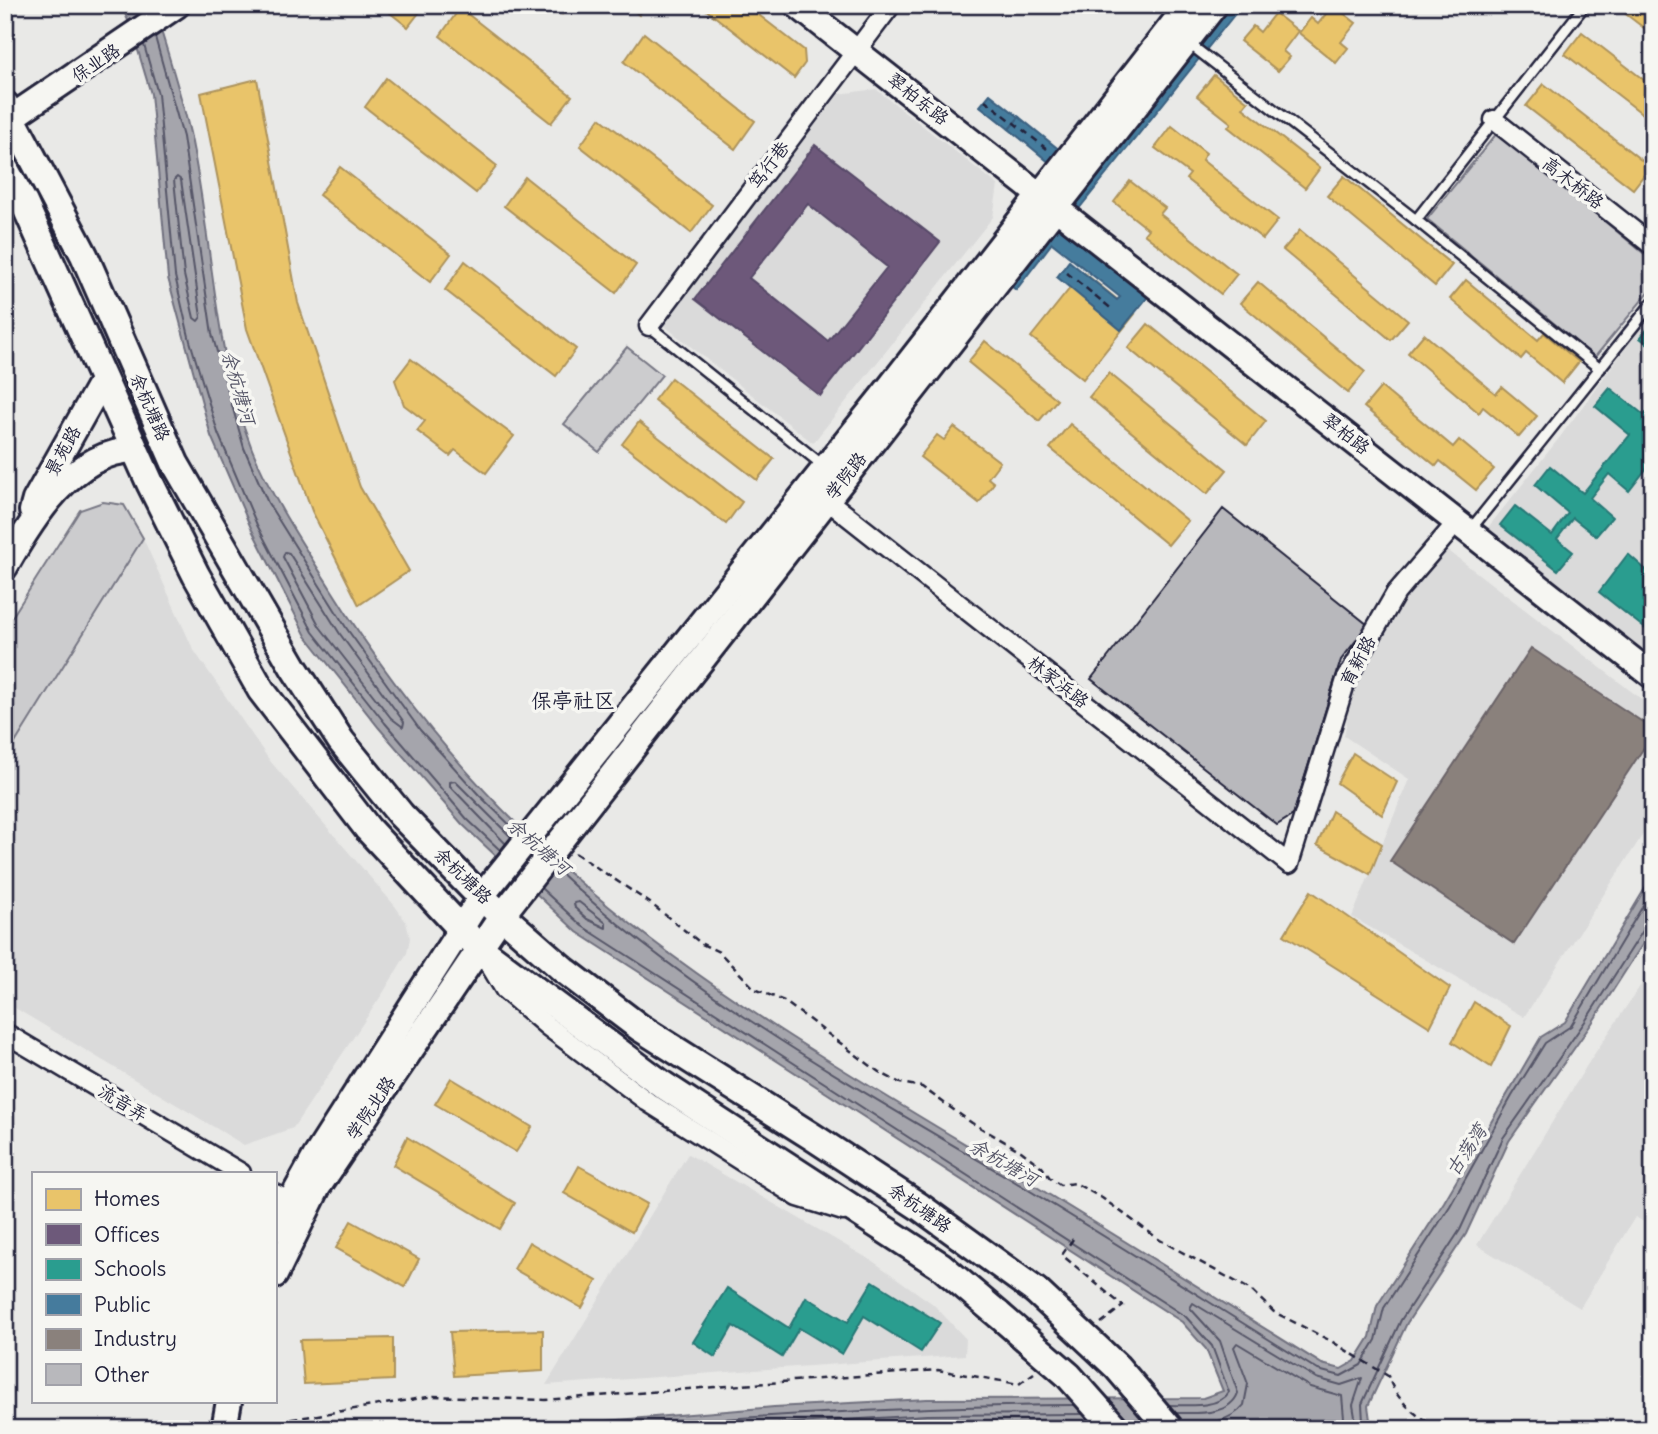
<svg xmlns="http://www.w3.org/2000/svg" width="1658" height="1434" viewBox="0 0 1658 1434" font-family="Delius,'LXGW WenKai TC',sans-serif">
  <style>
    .built { fill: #dadada }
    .green { fill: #ccccce; stroke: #777784; stroke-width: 2 }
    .water { fill: #a5a5ac; stroke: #71717f; stroke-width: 2 }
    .homes { fill: #e9c46a; stroke: #ad935c; stroke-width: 2 }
    .offices { fill: #6d597a; stroke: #564867; stroke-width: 2; fill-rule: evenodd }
    .schools { fill: #2a9d8f; stroke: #287876; stroke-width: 2 }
    .public { fill: #457b9d; stroke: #3a6080; stroke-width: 2 }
    .industry { fill: #8a817c; stroke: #6b6468; stroke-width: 2 }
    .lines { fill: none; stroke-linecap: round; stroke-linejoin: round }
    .shore { stroke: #565668; stroke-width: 2 }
    .ferry { stroke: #565668; stroke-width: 2; stroke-dasharray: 9 7; stroke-linecap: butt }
    .building { fill: #b8b8bc; stroke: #22223b; stroke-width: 2 }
    .lane-casing { stroke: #22223b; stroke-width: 14 }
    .street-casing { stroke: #22223b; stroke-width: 23 }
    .secondary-casing { stroke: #22223b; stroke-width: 30 }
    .primary-casing { stroke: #22223b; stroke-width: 32 }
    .path { stroke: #22223b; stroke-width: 2.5; stroke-dasharray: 7 5; stroke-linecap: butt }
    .lane { stroke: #f6f6f2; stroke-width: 9 }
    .street { stroke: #f6f6f2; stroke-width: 18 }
    .secondary { stroke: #f6f6f2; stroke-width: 24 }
    .primary { stroke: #f6f6f2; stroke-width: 26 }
    .primary-bridge-casing { stroke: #22223b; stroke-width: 32; stroke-linecap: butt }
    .primary-bridge { stroke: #f6f6f2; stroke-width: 26 }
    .labels { text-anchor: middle; stroke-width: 7; stroke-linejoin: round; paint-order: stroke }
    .street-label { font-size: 18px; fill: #22223b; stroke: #f6f6f2 }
    .water-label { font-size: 19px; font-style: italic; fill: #565668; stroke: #f6f6f2 }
    .quarter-label { font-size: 21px; fill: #22223b; stroke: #f6f6f2 }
  </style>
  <rect width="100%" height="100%" fill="#e9e9e7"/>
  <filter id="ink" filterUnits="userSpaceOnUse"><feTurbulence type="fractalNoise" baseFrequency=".0143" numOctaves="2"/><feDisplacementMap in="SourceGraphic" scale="14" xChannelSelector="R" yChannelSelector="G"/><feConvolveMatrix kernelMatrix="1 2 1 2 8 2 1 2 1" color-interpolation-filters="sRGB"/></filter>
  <g filter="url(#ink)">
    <g class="built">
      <path d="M876,89L998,185L993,217L813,443L662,324L839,94Z"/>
      <path d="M1653,311V665L1486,530L1560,437Z"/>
      <path d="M143,538L193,649L270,761L395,906L406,922L410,938L407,953L383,993L293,1128L244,1145L5,1002V759Z"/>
      <path d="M1446,549L1653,708V819L1524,1017L1352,917L1409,779L1344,736L1353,684L1406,592Z"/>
      <path d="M1653,967V1227L1635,1217L1580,1308L1477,1245L1589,1062Z"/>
      <path d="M688,1154L874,1262L933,1304L966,1339L965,1355L546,1385Z"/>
    </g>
    <g class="green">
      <path d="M1497,133L1653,261V287L1595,357L1427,219Z"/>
      <path d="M627,347L662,375L599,452L564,424Z"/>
      <path d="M103,502L124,505L143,538L5,759V628L80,510Z"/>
    </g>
    <path class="water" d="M121,5H153C166,47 180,90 190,133C213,238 212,347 252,449C272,499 302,543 331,589C401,702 488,805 589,890C718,999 864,1083 1007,1169C1113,1233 1217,1299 1322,1364L1341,1369L1355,1361L1370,1337L1377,1306L1444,1202L1541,1037L1565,1022L1653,875V928L1592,1023L1509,1141L1466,1234L1407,1323L1368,1406L1370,1420L1381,1429H509L774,1407L927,1399L1203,1398L1223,1391L1206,1349L1182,1322L577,932L462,824L379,728L306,636L251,528L211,436L168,278L151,94L131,27Z"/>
    <g class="homes">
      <path d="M380,5H425L408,27Z"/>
      <path d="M551,5H569L562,14Z"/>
      <path d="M627,5H646L639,15Z"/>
      <path d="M700,5H746L804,50L805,63L794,78Z"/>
      <path d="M1333,5L1356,23L1341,42L1348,48L1336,63L1299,33L1311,18L1318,24Z"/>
      <path d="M1614,5H1653V35Z"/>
      <path d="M460,8L572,96L551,123L440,36Z"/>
      <path d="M1275,13L1298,31L1283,51L1290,57L1278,71L1240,41L1253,26L1260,32Z"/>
      <path d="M1582,32L1653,87V122L1565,54Z"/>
      <path d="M644,33L755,121L735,149L624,62Z"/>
      <path d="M1214,75L1248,102L1243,108L1320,168L1305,188L1228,127L1231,123L1197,96Z"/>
      <path d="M386,78L497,166L476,193L365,107Z"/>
      <path d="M257,79L298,303L360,487L409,571L359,605L312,511L247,329L201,93Z"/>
      <path d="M1544,84L1650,167L1633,189L1526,106Z"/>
      <path d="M600,118L712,205L691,233L580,146Z"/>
      <path d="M1172,126L1206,153L1202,160L1278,220L1263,239L1186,179L1190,174L1155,148Z"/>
      <path d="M340,167L451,254L430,282L319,195Z"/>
      <path d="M1344,176L1452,265L1435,286L1327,196Z"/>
      <path d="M525,177L636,265L616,293L504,206Z"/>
      <path d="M1130,181L1165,208L1160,214L1237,274L1221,294L1144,234L1148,229L1114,202Z"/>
      <path d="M1300,230L1408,320L1391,340L1283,250Z"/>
      <path d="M465,261L576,349L556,376L445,290Z"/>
      <path d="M1083,272L1135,314L1083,379L1031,337Z"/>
      <path d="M1466,280L1538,340L1544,333L1579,362L1562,383L1526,353L1521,359L1450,299Z"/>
      <path d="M1258,282L1365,372L1348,393L1240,303Z"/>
      <path d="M1148,324L1266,421L1247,445L1128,348Z"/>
      <path d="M1424,334L1496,394L1502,387L1537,416L1519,437L1483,407L1479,413L1408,353Z"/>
      <path d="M985,341L1057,400L1039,421L968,362Z"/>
      <path d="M411,359L514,436L486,473L455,450L450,456L417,431L425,421L404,405L395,380Z"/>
      <path d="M1109,373L1227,470L1207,494L1089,397Z"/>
      <path d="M671,378L774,459L757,480L654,400Z"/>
      <path d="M1381,387L1453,447L1459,440L1494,469L1476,490L1440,461L1436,466L1364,407Z"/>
      <path d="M639,422L742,502L726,524L622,444Z"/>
      <path d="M1070,424L1188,521L1168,545L1050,448Z"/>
      <path d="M954,427L1000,462L988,478L994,483L979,503L920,457L937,435L944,440Z"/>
      <path d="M1353,753L1397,782L1382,815L1337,783Z"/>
      <path d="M1332,811L1382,844L1370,874L1317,845Z"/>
      <path d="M1311,891L1450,988L1430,1027L1284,935Z"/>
      <path d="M1474,1002L1511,1026L1491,1067L1452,1042Z"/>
      <path d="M451,1078L532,1127L516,1152L435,1104Z"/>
      <path d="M407,1137L515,1203L500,1229L393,1165Z"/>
      <path d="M579,1166L647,1204L632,1232L564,1193Z"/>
      <path d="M351,1221L419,1259L405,1287L336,1248Z"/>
      <path d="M529,1242L597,1281L582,1308L514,1269Z"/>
      <path d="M543,1330V1371L454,1376L450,1332Z"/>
      <path d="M393,1338V1380L304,1384L300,1340Z"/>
    </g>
    <path class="offices" d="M815,145L940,242L820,396L695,299ZM808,204L887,267L828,341L749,278Z"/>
    <g class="schools">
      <path d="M1653,322V348L1640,338Z"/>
      <path d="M1610,388L1644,415L1653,406V448L1650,449L1653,460L1629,491L1609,474L1590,498L1612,517L1596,536L1573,518L1557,539L1573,552L1558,570L1500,525L1515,506L1552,535L1568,513L1535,485L1550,466L1583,493L1630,435L1595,406Z"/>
      <path d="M1628,554L1653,576V635L1599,592Z"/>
      <path d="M873,1281L940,1323L921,1352L864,1316L842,1354L799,1328L782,1357L733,1326L715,1357L693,1342L727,1288L789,1328L806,1297L848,1322Z"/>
    </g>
    <g class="public">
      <path d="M1180,5H1242L1066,225L1151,293L1121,330L1057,277L1069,261L1117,300L1120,297L1052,243L1016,290L977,258L1051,164L1009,129L1019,117L1061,151Z"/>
      <path d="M990,94L1019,117L1009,129L980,106Z"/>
    </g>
    <path class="industry" d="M1531,648L1653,729V734L1514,944L1390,861Z"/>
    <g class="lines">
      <g class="shore">
        <path d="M155,37L183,137L212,334L244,448L268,503L347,629L420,730L479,795L516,831"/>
        <path d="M144,45L158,94L175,276L190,341L218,433L257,525L313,632L385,723L467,819L500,850"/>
        <path d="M177,177L181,180L201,317L198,321L194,318L184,275L174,180Z"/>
        <path d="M285,552L289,553L340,634L404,722L403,727L391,718L320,627L283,557Z"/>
        <path d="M506,844L450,786V782L455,781L511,837"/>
        <path d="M556,869C686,993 849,1083 1002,1174C1109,1238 1213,1305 1318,1370L1341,1376L1361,1365L1376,1340L1384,1308L1450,1206L1512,1096L1545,1043L1571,1026L1653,889"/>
        <path d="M541,888L582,926L1186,1317L1212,1346L1229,1392C1219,1409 1186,1405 1169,1405"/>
        <path d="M579,902L606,923V928L587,919L575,908L574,903Z"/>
        <path d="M1176,1413C1196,1413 1230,1416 1238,1393L1220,1341L1190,1308L1193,1303L1316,1378L1341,1385L1362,1378L1353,1405L1357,1429"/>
        <path d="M1184,1424C1205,1424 1230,1423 1244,1405L1248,1384L1234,1347L1237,1343L1310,1387L1342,1396L1345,1429"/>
        <path d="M586,1429C749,1416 911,1406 1075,1405"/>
        <path d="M695,1429L927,1415L1083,1414"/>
        <path d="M858,1429L1092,1424"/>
        <path d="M1370,1429L1363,1422L1362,1404L1401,1320L1460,1230L1503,1138L1586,1020L1644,929L1653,925"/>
      </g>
      <g class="ferry">
        <path d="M1126,1425L1152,1426"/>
        <path d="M999,1429L1096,1425"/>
      </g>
    </g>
    <path class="building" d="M1223,509L1368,625L1341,660L1293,815L1277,825L1091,679Z"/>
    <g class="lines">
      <g class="lane-casing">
        <g id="lane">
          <path d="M1187,42L1416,220L1600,369"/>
          <path d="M1416,220L1585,5"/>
          <path d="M649,326L825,467"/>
          <path d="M1470,530L1653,302"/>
        </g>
      </g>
      <g class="street-casing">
        <g id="street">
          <path d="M1494,120L1653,246"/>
          <path d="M649,326L891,5"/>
          <path d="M827,500L1289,864L1346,680L1396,593L1458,521"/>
          <path d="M487,960L505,990L546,1025L648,1102L798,1197L843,1211"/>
          <path d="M5,1033L241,1173"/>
          <path d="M275,1194L288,1201"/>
        </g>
      </g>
      <g class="secondary-casing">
        <g id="secondary">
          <path d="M797,5L1653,676"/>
          <path d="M12,117L177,5"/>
          <path d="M32,511L35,500L103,379"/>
          <path d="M5,567C32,519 73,451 135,450"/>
          <path d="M275,1229L315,1157L481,897L885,393L1188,5"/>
          <path d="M275,1275L318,1187L503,914L1215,5"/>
          <path d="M224,1429L229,1401"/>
        </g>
      </g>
      <g class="primary-casing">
        <g id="primary">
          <path d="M5,105L84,255L175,463L294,668L341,741L401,815L481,897L564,970L639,1027L813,1137L920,1207L1036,1291"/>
          <path d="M5,169L24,203L150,483L196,575L261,690L368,829L479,948L663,1085L941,1266L999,1315"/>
        </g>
      </g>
      <g class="path">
        <path d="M985,100L1047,149"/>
        <path d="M1067,273L1113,310"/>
        <path d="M575,853L650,903L702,944L719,952L755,989L784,1001L879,1072L900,1083L922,1087L972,1123L1021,1151L1042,1167L1050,1178L1060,1185L1075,1183L1102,1198L1160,1240L1251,1290L1274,1312L1331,1341L1388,1376C1396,1401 1419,1420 1443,1429"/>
        <path d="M1073,1239L1062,1255L1123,1306L1101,1323"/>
        <path d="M244,1427L434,1396L545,1400L938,1370L1019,1384L1034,1373"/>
      </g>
      <use href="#lane" class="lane"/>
      <use href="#street" class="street"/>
      <use href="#secondary" class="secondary"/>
      <use href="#primary" class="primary"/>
      <g class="primary-bridge-casing">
        <g id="primary-bridge">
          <path d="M1036,1291L1117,1367L1170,1429"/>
          <path d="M999,1315L1068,1375L1116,1429"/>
        </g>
      </g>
      <use href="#primary-bridge" class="primary-bridge"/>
    </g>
  </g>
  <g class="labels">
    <g class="street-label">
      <text transform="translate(96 63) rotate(-34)" y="6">保业路</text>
      <text transform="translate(918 99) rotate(38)" y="6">翠柏东路</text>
      <text transform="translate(769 165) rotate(-53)" y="6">笃行巷</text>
      <text transform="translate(1573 183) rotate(38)" y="6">高木桥路</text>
      <text transform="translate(150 407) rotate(66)" y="6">余杭塘路</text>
      <text transform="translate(1346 434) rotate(38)" y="6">翠柏路</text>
      <text transform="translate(63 451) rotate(-61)" y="6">景苑路</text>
      <text transform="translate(846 476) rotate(-52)" y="6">学院路</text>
      <text transform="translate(1358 661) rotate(-62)" y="6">育新路</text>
      <text transform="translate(1058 682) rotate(38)" y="6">林家浜路</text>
      <text transform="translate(463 876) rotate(44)" y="6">余杭塘路</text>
      <text transform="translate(123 1103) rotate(31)" y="6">流音弄</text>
      <text transform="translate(371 1108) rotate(-56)" y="6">学院北路</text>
      <text transform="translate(920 1208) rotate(35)" y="6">余杭塘路</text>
    </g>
    <g class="water-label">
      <text transform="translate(239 387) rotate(74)" y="7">余杭塘河</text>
      <text transform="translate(539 846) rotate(41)" y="7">余杭塘河</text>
      <text transform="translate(1466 1150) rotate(-56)" y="7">古荡湾</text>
      <text transform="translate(1004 1162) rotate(30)" y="7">余杭塘河</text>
    </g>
    <g class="quarter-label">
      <text x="573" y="708">保亭社区</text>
    </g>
  </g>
  <rect width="1658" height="1434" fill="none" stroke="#f6f6f2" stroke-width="28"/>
  <rect x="14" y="14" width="1630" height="1406" fill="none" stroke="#22223b" stroke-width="2.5" filter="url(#ink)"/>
  <rect x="32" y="1172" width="245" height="231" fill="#f6f6f2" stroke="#a1a1a9" stroke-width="2"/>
  <rect x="46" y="1189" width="35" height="21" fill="#e9c46a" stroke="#a1a1a9" stroke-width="2"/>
  <text x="94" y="1206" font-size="21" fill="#22223b">Homes</text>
  <rect x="46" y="1224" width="35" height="21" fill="#6d597a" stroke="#a1a1a9" stroke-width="2"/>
  <text x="94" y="1242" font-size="21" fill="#22223b">Offices</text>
  <rect x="46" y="1259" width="35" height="21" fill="#2a9d8f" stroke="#a1a1a9" stroke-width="2"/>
  <text x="94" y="1276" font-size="21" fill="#22223b">Schools</text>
  <rect x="46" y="1294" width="35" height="21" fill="#457b9d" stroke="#a1a1a9" stroke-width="2"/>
  <text x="94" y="1312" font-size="21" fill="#22223b">Public</text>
  <rect x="46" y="1329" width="35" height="21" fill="#8a817c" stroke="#a1a1a9" stroke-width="2"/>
  <text x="94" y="1346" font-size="21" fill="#22223b">Industry</text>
  <rect x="46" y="1364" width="35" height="21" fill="#b8b8bc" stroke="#a1a1a9" stroke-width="2"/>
  <text x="94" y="1382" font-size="21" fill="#22223b">Other</text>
</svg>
